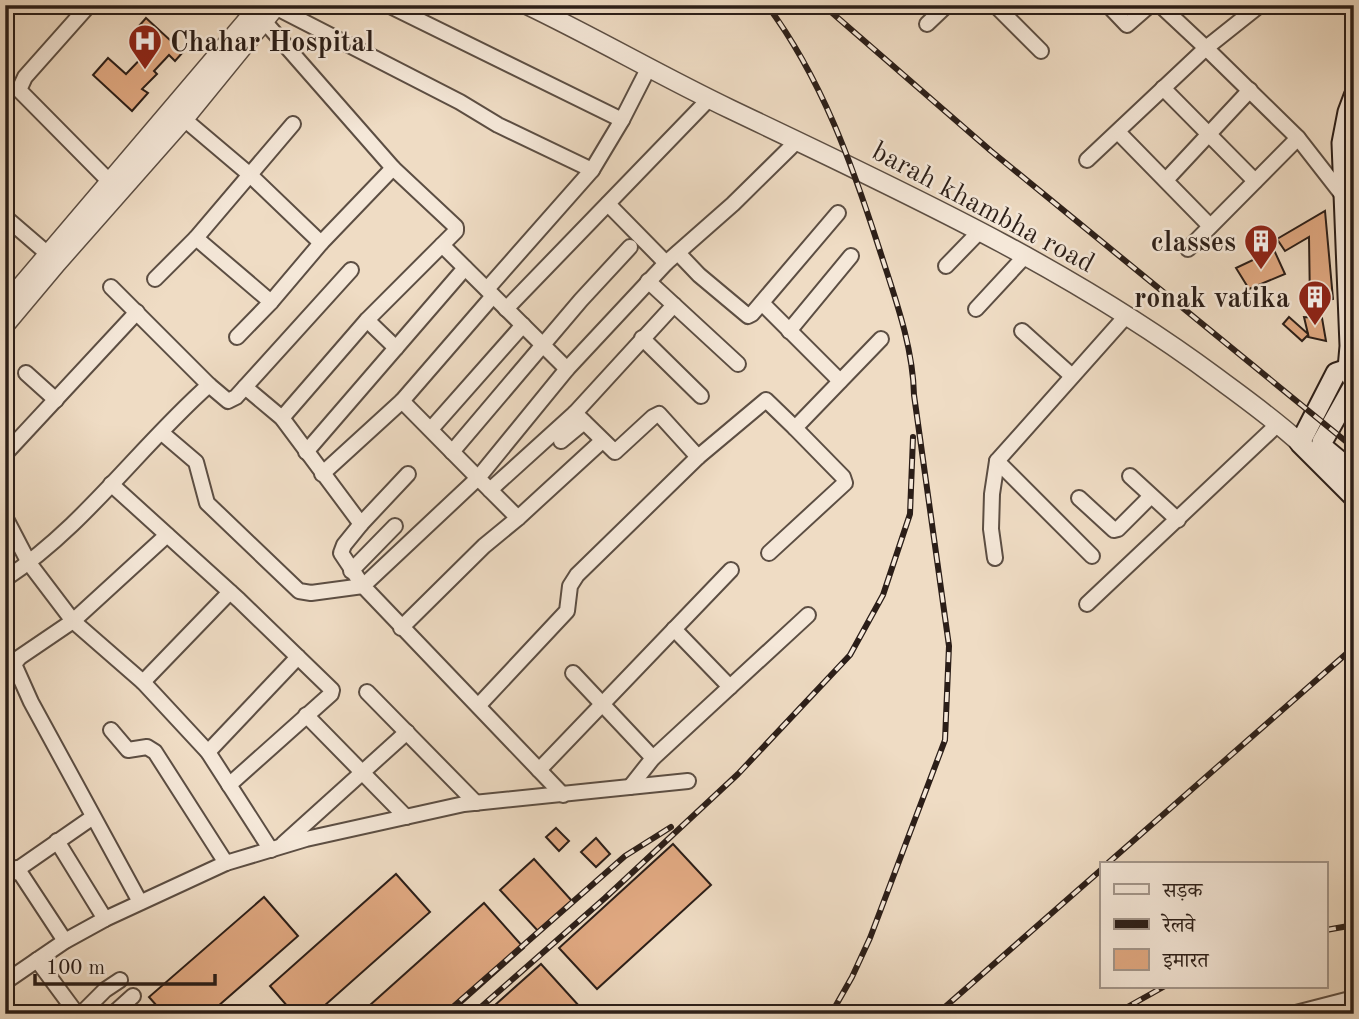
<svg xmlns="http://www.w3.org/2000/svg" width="1359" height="1019" viewBox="0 0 1359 1019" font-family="'Old Standard TT','Noto Serif Devanagari',serif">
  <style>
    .building { fill: #e2aa83; stroke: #2b1e18; stroke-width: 2 }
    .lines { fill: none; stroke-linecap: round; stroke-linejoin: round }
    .minor-casing { stroke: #5c4e43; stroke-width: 18 }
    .tertiary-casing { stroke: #5c4e43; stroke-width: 21 }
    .secondary-casing { stroke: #2b1e18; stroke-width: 23 }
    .minor { stroke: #f5e8d9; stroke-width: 14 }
    .tertiary { stroke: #f5e8d9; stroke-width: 18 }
    .secondary { stroke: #f5e8d9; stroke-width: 19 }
    .rail-casing { stroke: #2b1e18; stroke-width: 6 }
    .rail { stroke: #f5e8d9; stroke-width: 3.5; stroke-dasharray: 10; stroke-linecap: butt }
    .labels { text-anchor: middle; stroke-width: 5; stroke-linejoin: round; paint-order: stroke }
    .poi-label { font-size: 28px; font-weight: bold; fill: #2b1e18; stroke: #f5e8d9; text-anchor: end }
    .street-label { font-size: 28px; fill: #2b1e18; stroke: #f5e8d9 }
  </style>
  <rect width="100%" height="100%" fill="#efdcc4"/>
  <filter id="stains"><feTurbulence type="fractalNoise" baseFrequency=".00286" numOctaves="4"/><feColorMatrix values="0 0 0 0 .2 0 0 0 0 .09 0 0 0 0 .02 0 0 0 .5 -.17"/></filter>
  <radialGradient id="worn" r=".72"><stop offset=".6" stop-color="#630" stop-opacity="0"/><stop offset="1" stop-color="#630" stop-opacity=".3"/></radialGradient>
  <g class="building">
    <path d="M146,18L183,52L175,61L169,55L154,71L157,74L142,89L148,93L132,111L93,75L108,58L126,74L150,49L132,34Z"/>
    <path d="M1325,211L1333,299L1310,304L1309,237L1285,251L1277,239Z"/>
    <path d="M1274,250L1285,274L1249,289L1236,268Z"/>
    <path d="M1289,317L1308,334L1304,317L1322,318L1326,341L1308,337V335L1302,341L1283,324Z"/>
    <path d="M556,828L569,841L559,851L546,837Z"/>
    <path d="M596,838L610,854L596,867L581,852Z"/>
    <path d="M673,844L711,885L597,989L559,948Z"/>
    <path d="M534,859L572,901L539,932L500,890Z"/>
    <path d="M396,874L430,912L315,1014H294L270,986Z"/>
    <path d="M264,897L298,936L209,1014H164L149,997Z"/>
    <path d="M484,903L524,948L450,1014H360Z"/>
    <path d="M541,964L580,1007L573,1014H485Z"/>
  </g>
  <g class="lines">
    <g class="minor-casing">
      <g id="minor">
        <path d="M89,5L25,77L19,90L110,182"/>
        <path d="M388,5L622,120"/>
        <path d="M995,5L1041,51"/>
        <path d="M1108,5L1127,25L1150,5"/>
        <path d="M1160,5L1206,48L1260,5"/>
        <path d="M275,7L460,102L498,125L592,170"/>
        <path d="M264,21L393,168L456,227V231L442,245"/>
        <path d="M927,24L947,5"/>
        <path d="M1163,88L1255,181"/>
        <path d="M184,119L249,174L321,243"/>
        <path d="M1118,132L1210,226"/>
        <path d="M1298,138L1344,197L1354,194"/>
        <path d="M1087,160L1206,48L1298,138L1188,249"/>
        <path d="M1166,180L1250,90"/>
        <path d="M608,204L666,263L733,204L797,141"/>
        <path d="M5,217L48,254"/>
        <path d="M196,238L271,302"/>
        <path d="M678,253L699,275L748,316L752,314L838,213"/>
        <path d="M946,266L980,231"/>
        <path d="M155,279L196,238L293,124"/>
        <path d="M648,281L738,364"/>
        <path d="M111,287L209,385L228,401L236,397L351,270"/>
        <path d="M487,289L592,170L622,120L649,67"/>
        <path d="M762,303L840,381"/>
        <path d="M674,305L575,413L615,452L653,417L659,414L698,457"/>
        <path d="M506,309L709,99"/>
        <path d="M976,309L1026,255"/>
        <path d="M789,331L851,256"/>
        <path d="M1022,331L1072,376"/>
        <path d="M237,337L271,302L321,243L393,168"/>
        <path d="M642,338L701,396"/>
        <path d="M396,348L367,320L442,245L567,369"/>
        <path d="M26,373L56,400"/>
        <path d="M245,387L282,418L361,524L408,474"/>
        <path d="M402,401L478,478L363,586L563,795"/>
        <path d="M282,418L367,320"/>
        <path d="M431,429L523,325"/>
        <path d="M162,433L196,462L207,503L299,591L311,593L363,586"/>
        <path d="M561,441L584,422"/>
        <path d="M306,452L465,268"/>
        <path d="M452,452L581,300L630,247"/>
        <path d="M5,454L137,312"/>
        <path d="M997,461L1092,556"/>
        <path d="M322,474L402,401L493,296"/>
        <path d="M1130,476L1178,520"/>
        <path d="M111,484L239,600L332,690L331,694L229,785"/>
        <path d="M490,490L478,478L567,369L666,263"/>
        <path d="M1079,498L1114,530L1118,529L1151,496"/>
        <path d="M5,517L29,563L73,621L143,682L208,752L271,850"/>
        <path d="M518,518L490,490L575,413"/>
        <path d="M361,524L344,545L341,553L363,586"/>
        <path d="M769,553L845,483L843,477L795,428L881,339"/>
        <path d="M995,558L991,529L992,494L997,461L1127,315"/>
        <path d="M351,571L395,526"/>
        <path d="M5,579C84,527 139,447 209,385"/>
        <path d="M1087,604L1277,425"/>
        <path d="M401,628L484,546L518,518L602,441"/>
        <path d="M674,629L730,687"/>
        <path d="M573,673L653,758"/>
        <path d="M143,682L230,592"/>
        <path d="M367,692L476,803"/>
        <path d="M479,705L567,611L570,586L577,575L698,457L766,400L795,428"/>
        <path d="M306,715L406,817"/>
        <path d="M111,730L128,750L147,747L155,752L226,863"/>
        <path d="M208,752L298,657"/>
        <path d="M539,770L731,570"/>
        <path d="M630,787L653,758L808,615"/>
        <path d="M57,841L105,919"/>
        <path d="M283,844L407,732"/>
        <path d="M17,868L65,941"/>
        <path d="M5,878L93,817"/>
        <path d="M140,902L31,702L14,664L20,657L73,621L167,535"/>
        <path d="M37,960L77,1014"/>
        <path d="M5,982L65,941L105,919L226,863L306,839L464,804L688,781"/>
        <path d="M81,1014L105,990L120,980"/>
        <path d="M113,1014L133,996"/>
        <path d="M1292,1014L1354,998"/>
      </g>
    </g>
    <g class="tertiary-casing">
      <g id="tertiary">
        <path d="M527,5C596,38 661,76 730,109C897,189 1067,266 1216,377C1244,398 1274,419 1300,443"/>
        <path d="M5,305L260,5"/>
        <path d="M5,325L57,263L184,119L277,5"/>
      </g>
    </g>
    <g class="secondary-casing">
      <g id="secondary">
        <path d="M1354,96L1348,112L1342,143L1350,346L1348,369L1354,382"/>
        <path d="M1348,369L1336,373L1300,443L1354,497"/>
        <path d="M1354,385L1322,442L1324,448L1354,473"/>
      </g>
    </g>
    <use href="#minor" class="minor"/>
    <use href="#tertiary" class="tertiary"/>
    <use href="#secondary" class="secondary"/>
    <g class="rail-casing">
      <g id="rail">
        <path d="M767,5C822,79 852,164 880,251C895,298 913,346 914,395L949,646L945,740L870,938L852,977L831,1014"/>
        <path d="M823,5L991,151L1354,448"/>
        <path d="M1108,863L1354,647"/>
        <path d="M1326,930L1354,925"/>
        <path d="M445,1014L625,856L671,827"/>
        <path d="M473,1014L605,898L738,774L850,655L883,595L910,514L913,437"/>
        <path d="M937,1014L1102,869"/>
        <path d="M1115,1014L1165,986"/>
      </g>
    </g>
    <use href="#rail" class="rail"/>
  </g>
  <defs>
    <g id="hospital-pin" transform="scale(1.75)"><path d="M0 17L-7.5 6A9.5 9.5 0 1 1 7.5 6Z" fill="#8f2418" stroke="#f5e8d9"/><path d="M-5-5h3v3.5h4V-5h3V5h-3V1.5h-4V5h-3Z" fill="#fff"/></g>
    <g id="building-pin" transform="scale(1.75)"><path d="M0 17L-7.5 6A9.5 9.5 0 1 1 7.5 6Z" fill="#8f2418" stroke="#f5e8d9"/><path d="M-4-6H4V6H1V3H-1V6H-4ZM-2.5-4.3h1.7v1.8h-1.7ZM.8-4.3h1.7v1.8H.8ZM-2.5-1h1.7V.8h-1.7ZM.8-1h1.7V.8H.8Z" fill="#fff"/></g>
  </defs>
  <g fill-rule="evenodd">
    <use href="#hospital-pin" x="145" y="41"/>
    <use href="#building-pin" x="1261" y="241"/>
    <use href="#building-pin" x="1315" y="297"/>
  </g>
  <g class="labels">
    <g class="poi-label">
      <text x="170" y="51" text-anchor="start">Chahar Hospital</text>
      <text x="1236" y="251">classes</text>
      <text x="1290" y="307">ronak vatika</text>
    </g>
    <g class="street-label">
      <text transform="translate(984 206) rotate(28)" y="10">barah khambha road</text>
    </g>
  </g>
  <rect width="1359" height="1019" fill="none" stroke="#efdcc4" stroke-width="28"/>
  <rect x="7" y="7" width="1345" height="1005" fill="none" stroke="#2b1e18" stroke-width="3.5"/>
  <rect x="14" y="14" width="1331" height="991" fill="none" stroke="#2b1e18" stroke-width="2"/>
  <rect x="1100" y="862" width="228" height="126" fill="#f5e8d9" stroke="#a4978c" stroke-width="2"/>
  <rect x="1114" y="884" width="35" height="10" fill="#f5e8d9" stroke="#a4978c" stroke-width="2"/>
  <text x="1163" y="897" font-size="21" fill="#2b1e18">सड़क</text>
  <rect x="1114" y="919" width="35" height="10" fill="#2b1e18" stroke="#a4978c" stroke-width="2"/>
  <text x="1163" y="932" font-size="21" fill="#2b1e18">रेलवे</text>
  <rect x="1114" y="949" width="35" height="21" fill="#e2aa83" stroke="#a4978c" stroke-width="2"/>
  <text x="1163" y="967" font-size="21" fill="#2b1e18">इमारत</text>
  <path d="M35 974v10h180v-10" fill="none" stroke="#2b1e18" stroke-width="3.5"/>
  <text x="46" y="974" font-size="21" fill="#2b1e18" stroke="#f5e8d9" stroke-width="5" paint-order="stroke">100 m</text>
  <rect width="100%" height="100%" filter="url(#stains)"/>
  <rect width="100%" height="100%" fill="url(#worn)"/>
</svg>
